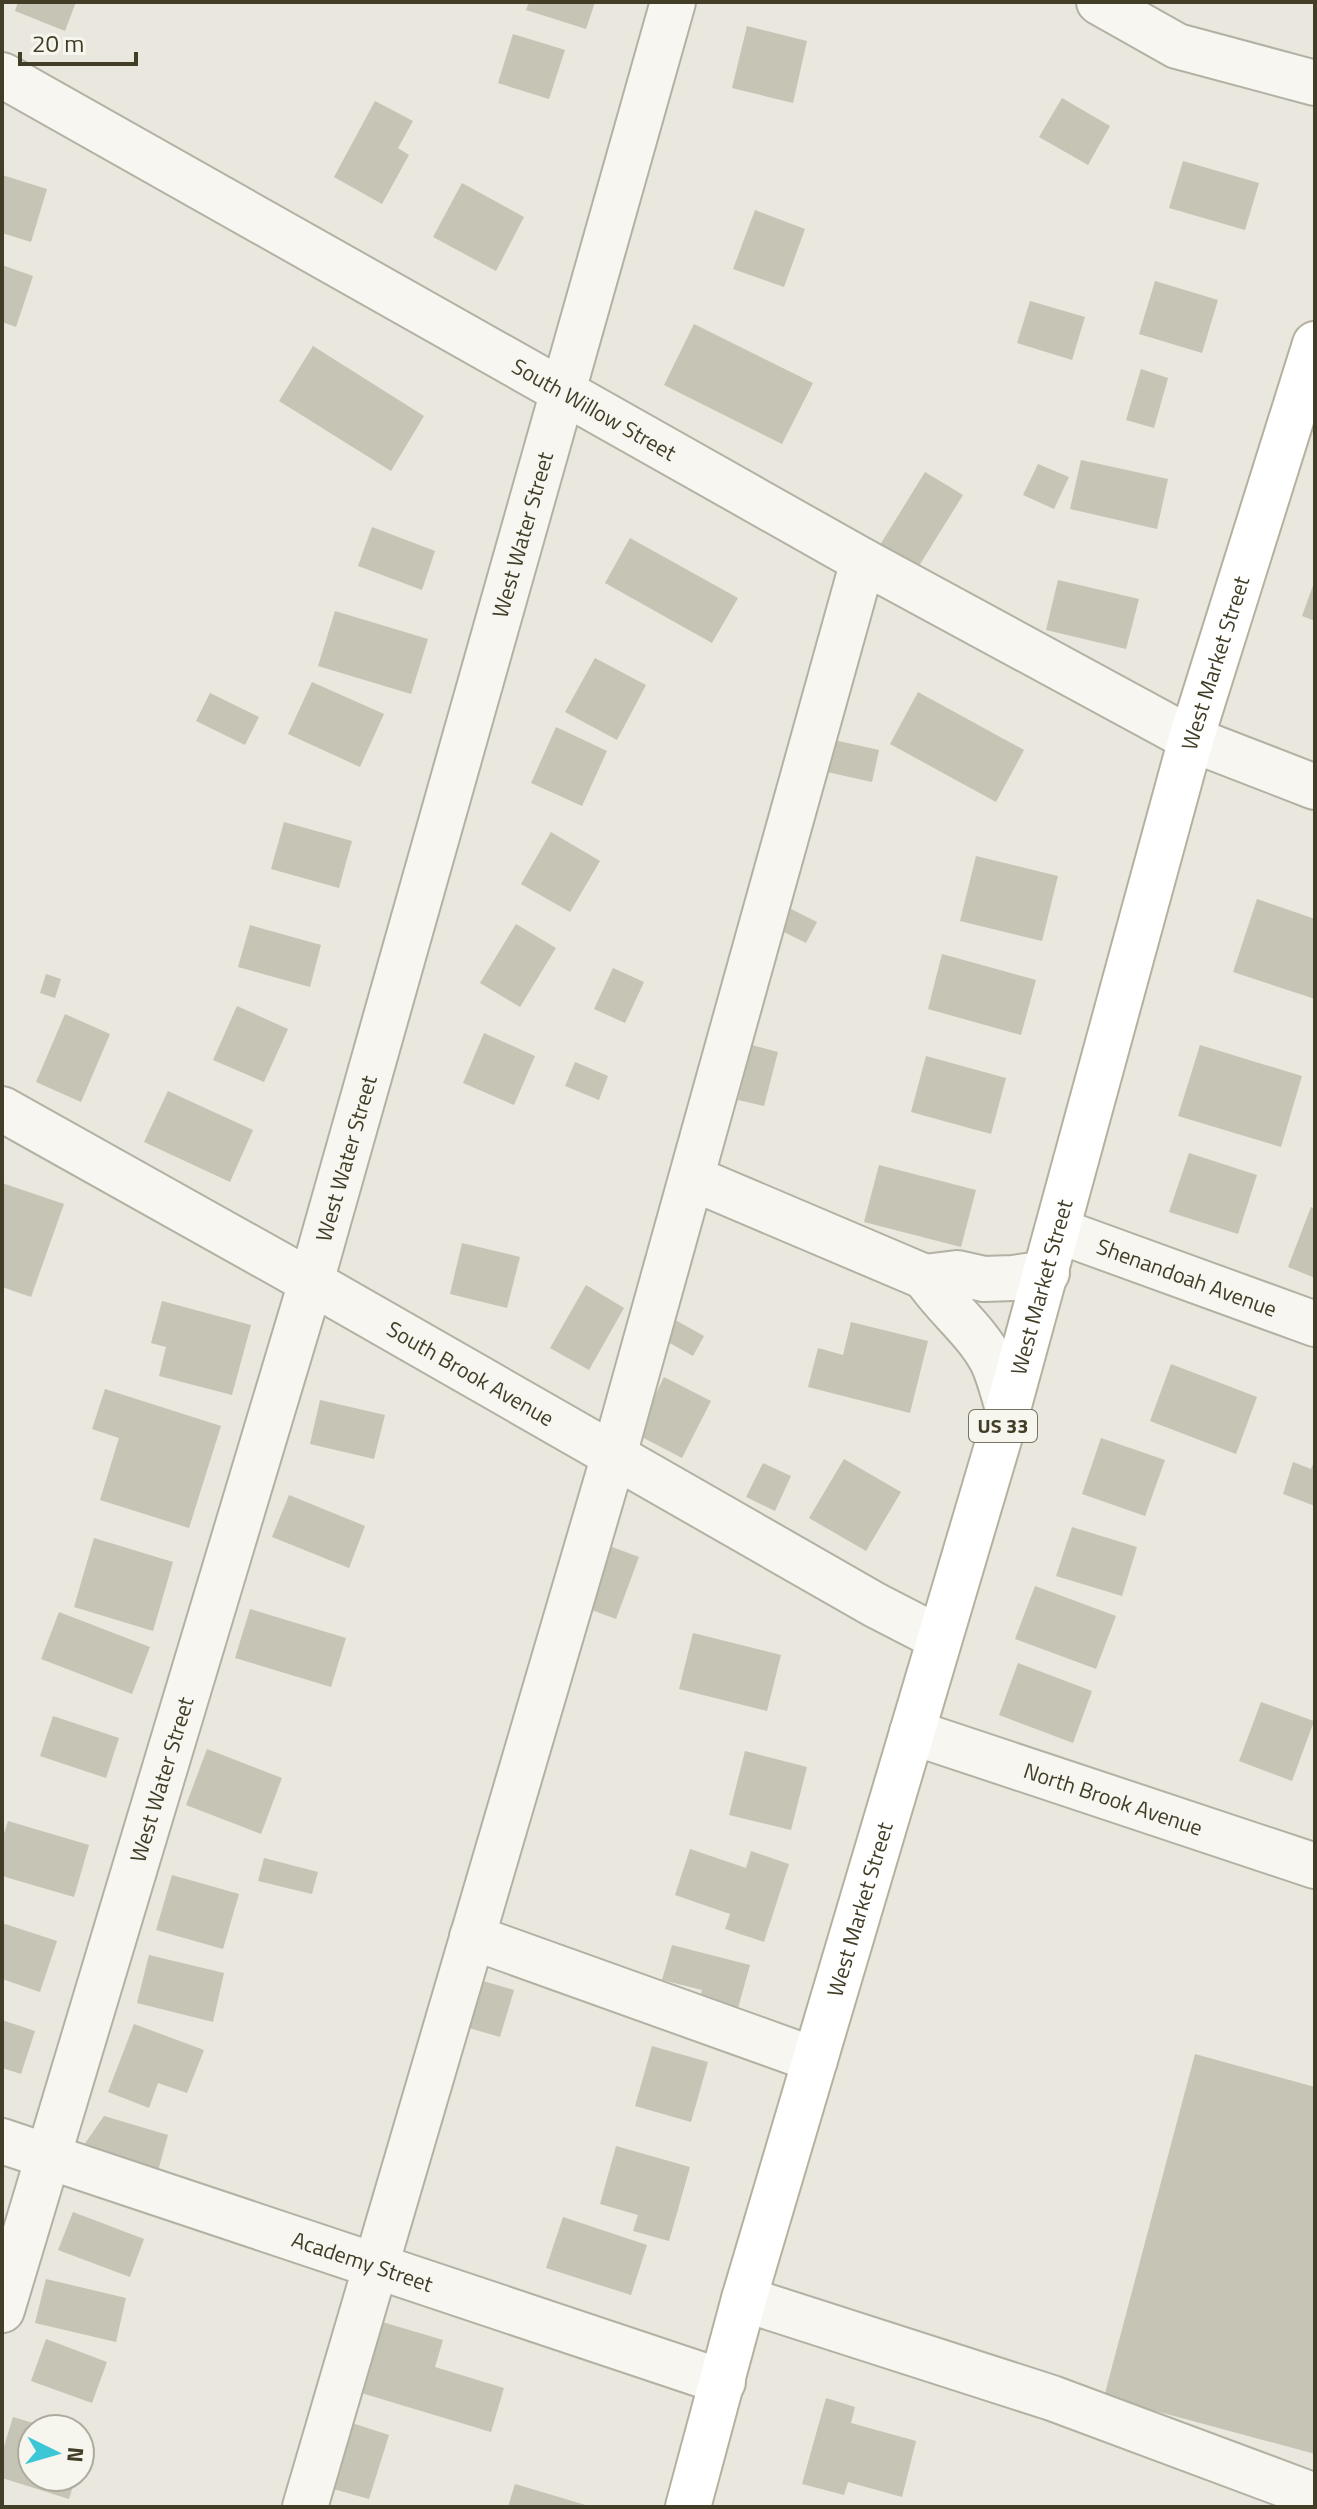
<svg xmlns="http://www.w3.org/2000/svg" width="1317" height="2509" viewBox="0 0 1317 2509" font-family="'Titillium Web',sans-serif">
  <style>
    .building { fill: #c6c4b5 }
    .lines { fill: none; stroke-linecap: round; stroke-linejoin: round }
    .minor-casing { stroke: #b3b1a3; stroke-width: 48 }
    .major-casing { stroke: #b5b19d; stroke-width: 48 }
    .minor { stroke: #f7f6f1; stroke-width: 44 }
    .major { stroke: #fff; stroke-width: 44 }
    .labels { text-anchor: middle; stroke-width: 7; stroke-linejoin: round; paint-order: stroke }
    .shield { fill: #f6f5ee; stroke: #777462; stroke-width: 2 }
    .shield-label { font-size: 20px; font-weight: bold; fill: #413d26 }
    .street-label { font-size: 22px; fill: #413d26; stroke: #f6f5ee }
  </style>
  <rect width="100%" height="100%" fill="#e9e7de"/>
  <g class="building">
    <path d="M18,2H76L65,31L15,11Z"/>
    <path d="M529,2H595L586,29L526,10Z"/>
    <path d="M747,26L807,41L793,103L732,88Z"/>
    <path d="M513,34L565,50L549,99L498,83Z"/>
    <path d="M1062,98L1110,126L1088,165L1039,137Z"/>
    <path d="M375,101L413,121L398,148L409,155L382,204L334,177Z"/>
    <path d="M1183,161L1259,183L1245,230L1169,208Z"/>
    <path d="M2,175L47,189L31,242L2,233Z"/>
    <path d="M462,183L524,217L496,271L433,237Z"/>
    <path d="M755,210L805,229L784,287L733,269Z"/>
    <path d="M2,265L33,276L16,327L2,322Z"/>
    <path d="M1155,281L1218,300L1202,353L1139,334Z"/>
    <path d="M1030,301L1085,317L1072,360L1017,343Z"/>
    <path d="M694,324L813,383L782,444L664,385Z"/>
    <path d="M313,346L424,416L391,471L279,401Z"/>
    <path d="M1141,369L1168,378L1154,428L1126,420Z"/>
    <path d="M1081,460L1168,479L1157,529L1070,509Z"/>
    <path d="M1038,464L1069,477L1054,509L1023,495Z"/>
    <path d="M925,472L963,495L917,569L880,545Z"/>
    <path d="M372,527L435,551L422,590L358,566Z"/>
    <path d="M630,538L738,598L712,643L605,583Z"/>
    <path d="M1058,580L1139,599L1126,649L1046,630Z"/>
    <path d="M1315,580V621L1302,616Z"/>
    <path d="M335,611L428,639L411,694L318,666Z"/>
    <path d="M595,658L646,685L617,740L565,712Z"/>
    <path d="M312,682L384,714L360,767L288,734Z"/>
    <path d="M918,692L1024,750L996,802L890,744Z"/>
    <path d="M210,693L259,717L245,745L196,721Z"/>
    <path d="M556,727L607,751L582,806L531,783Z"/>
    <path d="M825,738L879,750L872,782L818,770Z"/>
    <path d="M284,822L352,841L339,888L271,869Z"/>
    <path d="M551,832L600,861L570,912L521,884Z"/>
    <path d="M976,856L1058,876L1042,941L960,921Z"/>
    <path d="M1257,899L1315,919V999L1233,972Z"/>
    <path d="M789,908L817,922L806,943L778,929Z"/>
    <path d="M516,924L556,948L520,1007L480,983Z"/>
    <path d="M250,925L321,945L310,987L238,967Z"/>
    <path d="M942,954L1036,980L1021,1035L928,1009Z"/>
    <path d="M613,968L644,982L625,1023L594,1009Z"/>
    <path d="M46,974L61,979L55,998L40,993Z"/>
    <path d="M237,1006L288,1029L264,1082L213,1060Z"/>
    <path d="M65,1014L110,1034L81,1102L36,1082Z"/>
    <path d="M484,1033L535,1056L514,1105L463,1083Z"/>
    <path d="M752,1045L778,1052L764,1106L738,1100Z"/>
    <path d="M1200,1045L1302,1076L1281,1147L1178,1116Z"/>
    <path d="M926,1056L1006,1078L991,1134L911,1112Z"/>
    <path d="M575,1062L608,1076L599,1100L565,1086Z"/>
    <path d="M168,1091L253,1130L230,1182L144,1142Z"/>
    <path d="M1189,1153L1257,1175L1238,1234L1169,1212Z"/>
    <path d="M879,1165L976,1190L961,1247L864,1222Z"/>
    <path d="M2,1183L64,1204L31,1297L2,1287Z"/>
    <path d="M1311,1207L1315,1209V1278L1288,1267Z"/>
    <path d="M462,1243L520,1257L507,1308L450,1294Z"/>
    <path d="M586,1285L624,1308L589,1370L550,1348Z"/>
    <path d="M162,1301L251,1325L232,1395L159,1376L166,1347L151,1343Z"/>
    <path d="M670,1317L704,1336L693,1356L659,1337Z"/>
    <path d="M851,1322L928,1341L910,1413L808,1387L818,1348L843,1355Z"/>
    <path d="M1171,1364L1257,1397L1236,1454L1150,1421Z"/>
    <path d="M664,1377L711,1401L682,1458L636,1434Z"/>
    <path d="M105,1389L221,1426L189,1528L100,1500L119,1438L92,1429Z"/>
    <path d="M320,1400L385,1415L374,1459L310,1444Z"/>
    <path d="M1101,1438L1165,1460L1145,1516L1082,1494Z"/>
    <path d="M844,1459L901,1492L866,1551L809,1518Z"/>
    <path d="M1315,1459V1506L1283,1494L1293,1462L1311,1469Z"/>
    <path d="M763,1463L791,1476L775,1511L746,1497Z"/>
    <path d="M289,1495L365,1526L349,1568L272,1537Z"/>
    <path d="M1072,1527L1137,1547L1122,1596L1056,1576Z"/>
    <path d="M94,1538L173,1562L153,1631L74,1607Z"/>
    <path d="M604,1544L639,1557L616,1619L581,1606Z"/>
    <path d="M1035,1586L1116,1616L1096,1669L1015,1639Z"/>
    <path d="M250,1609L346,1638L331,1687L235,1658Z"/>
    <path d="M59,1612L150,1647L132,1694L41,1659Z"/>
    <path d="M693,1633L781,1655L767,1711L679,1689Z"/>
    <path d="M1018,1663L1092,1691L1073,1743L999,1715Z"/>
    <path d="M1261,1702L1314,1721L1292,1781L1239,1761Z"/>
    <path d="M53,1716L119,1738L106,1778L40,1756Z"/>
    <path d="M207,1749L282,1778L261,1834L186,1805Z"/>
    <path d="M745,1751L807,1767L791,1830L729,1815Z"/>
    <path d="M8,1821L89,1845L74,1897L2,1876V1840Z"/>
    <path d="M690,1849L746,1868L751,1851L789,1864L764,1942L725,1929L730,1914L675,1895Z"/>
    <path d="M264,1858L318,1872L312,1894L258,1881Z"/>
    <path d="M172,1875L239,1894L223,1949L156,1930Z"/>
    <path d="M2,1923L57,1941L40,1992L2,1979Z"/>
    <path d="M672,1945L750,1965L733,2026L696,2015L702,1990L662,1980Z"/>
    <path d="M149,1955L224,1973L213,2022L137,2003Z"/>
    <path d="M469,1977L514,1990L500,2037L455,2024Z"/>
    <path d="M2,2020L35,2031L21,2074L2,2068Z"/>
    <path d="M134,2024L204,2050L187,2093L158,2083L149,2108L108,2092Z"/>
    <path d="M652,2046L708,2062L691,2122L635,2106Z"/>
    <path d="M1195,2054L1315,2087V2454L1104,2397Z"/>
    <path d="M104,2116L168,2135L156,2178L77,2155Z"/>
    <path d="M616,2146L690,2167L669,2241L633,2231L638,2215L600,2204Z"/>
    <path d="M73,2212L144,2239L130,2277L58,2250Z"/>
    <path d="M563,2217L647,2245L631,2295L546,2268Z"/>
    <path d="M46,2279L126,2298L116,2342L35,2323Z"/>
    <path d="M379,2321L443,2340L435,2367L504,2388L491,2432L358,2392Z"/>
    <path d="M46,2339L107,2362L92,2403L31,2381Z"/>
    <path d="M826,2398L855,2407L851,2423L916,2441L902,2497L848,2482L844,2495L802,2484Z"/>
    <path d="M13,2417L50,2428L32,2429V2477H76L69,2499L2,2478V2453Z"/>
    <path d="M346,2421L389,2435L369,2499L326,2487Z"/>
    <path d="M515,2484L589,2506V2507H508Z"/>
  </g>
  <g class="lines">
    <g class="minor-casing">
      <g id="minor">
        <path d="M1099,2L1177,46L1315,83"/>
        <path id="s1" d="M2,75L863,561L1191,739L1315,787"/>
        <path id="s2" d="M2,1109L311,1282L875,1605L939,1638"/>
        <path d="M692,1178L925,1277"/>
        <path id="s3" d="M1059,1231L1315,1324"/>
        <path d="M1008,1409C1003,1393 999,1375 992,1361C975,1329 945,1307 925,1277L957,1273L984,1279L1013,1278L1047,1273"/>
        <path id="s4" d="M912,1732L1315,1866"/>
        <path d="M472,1937L815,2060"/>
        <path id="s5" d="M2,2141L723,2382"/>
        <path d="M744,2299L1052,2398L1315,2496"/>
        <path id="s6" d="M2,2310L311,1282L673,2"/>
        <path d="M305,2507L614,1455L863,561"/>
      </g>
    </g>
    <g class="major-casing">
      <g id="major">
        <path id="s7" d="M688,2507L744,2299L1008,1409L1191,739L1315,344"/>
      </g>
    </g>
    <use href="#minor" class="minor"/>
    <use href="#major" class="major"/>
  </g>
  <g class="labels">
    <rect class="shield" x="969" y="1410" width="68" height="32" rx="6"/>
    <g class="shield-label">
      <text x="1003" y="1433">US 33</text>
    </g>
    <g class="street-label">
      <text dy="8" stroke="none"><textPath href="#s1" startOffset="680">South Willow Street</textPath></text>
      <text dy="8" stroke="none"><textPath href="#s6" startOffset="1850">West Water Street</textPath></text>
      <text dy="8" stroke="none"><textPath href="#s7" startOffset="1918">West Market Street</textPath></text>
      <text dy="8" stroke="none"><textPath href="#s6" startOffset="1202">West Water Street</textPath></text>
      <text dy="8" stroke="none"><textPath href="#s3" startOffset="136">Shenandoah Avenue</textPath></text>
      <text dy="8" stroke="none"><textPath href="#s7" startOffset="1270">West Market Street</textPath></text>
      <text dy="8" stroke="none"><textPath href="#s2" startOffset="538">South Brook Avenue</textPath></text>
      <text dy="8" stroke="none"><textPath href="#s6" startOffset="554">West Water Street</textPath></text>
      <text dy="8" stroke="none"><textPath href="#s4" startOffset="212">North Brook Avenue</textPath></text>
      <text dy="8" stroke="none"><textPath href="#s7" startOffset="622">West Market Street</textPath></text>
      <text dy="8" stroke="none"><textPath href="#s5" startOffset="380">Academy Street</textPath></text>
    </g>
  </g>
  <rect width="1317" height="2509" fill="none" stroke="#413d26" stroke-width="8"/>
  <g transform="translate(56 2453) rotate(95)"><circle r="38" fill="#f6f5ee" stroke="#aeab9e" stroke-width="2"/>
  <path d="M0-6L14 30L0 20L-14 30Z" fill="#3bc7d6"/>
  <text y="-12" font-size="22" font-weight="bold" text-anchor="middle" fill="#413d26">N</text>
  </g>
  <path d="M20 52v12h116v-12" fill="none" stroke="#413d26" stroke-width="4"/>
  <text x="32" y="52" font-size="24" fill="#413d26" stroke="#f6f5ee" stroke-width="6" paint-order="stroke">20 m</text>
</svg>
